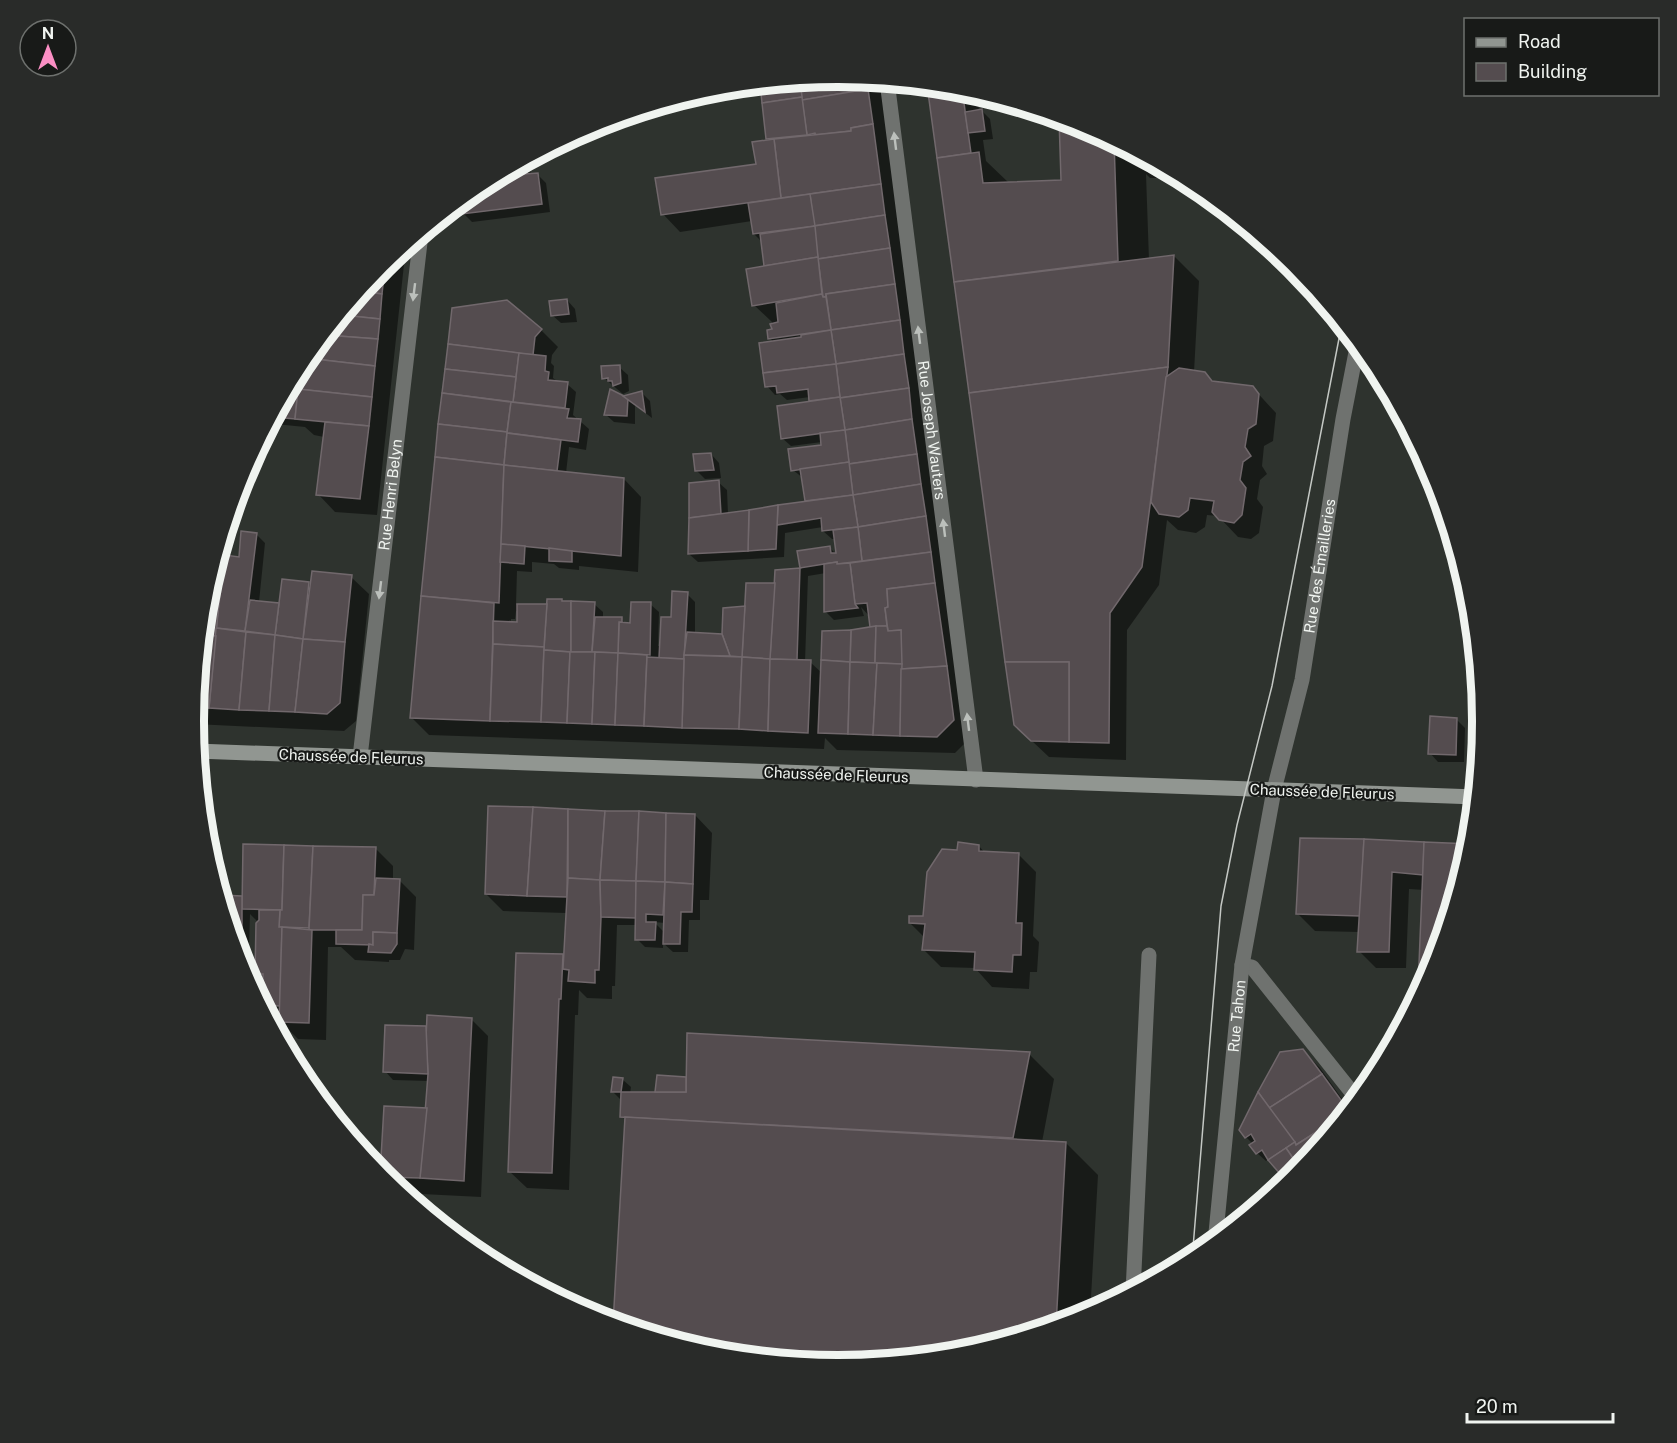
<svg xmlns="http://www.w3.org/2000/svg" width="1677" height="1443" viewBox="0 0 1677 1443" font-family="'Public Sans',sans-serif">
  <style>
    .shadow { fill: #0007; fill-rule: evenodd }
    .building { fill: #544c4f; stroke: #71686c; stroke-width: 1.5 }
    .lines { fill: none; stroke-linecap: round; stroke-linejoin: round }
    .lane { stroke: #6f726f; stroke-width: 15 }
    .street { stroke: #6f726f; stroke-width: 15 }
    .secondary { stroke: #919691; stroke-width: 15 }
    .tram { stroke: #c4c8c4; stroke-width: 1.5 }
    .oneway { fill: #bcc0bc }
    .labels { text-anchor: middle; stroke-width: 4.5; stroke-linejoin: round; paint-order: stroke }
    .street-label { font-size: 15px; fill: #f0f4f0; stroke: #181a18 }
    .rim { fill: none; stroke: #f0f4f0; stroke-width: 8 }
  </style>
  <rect width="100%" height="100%" fill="#2e332e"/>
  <g class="shadow">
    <path d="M839,77L881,81L971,737L955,753L837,750L825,738L824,749L429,735L412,718L436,457L453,310L541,330L558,347L552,355L551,363L554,366L553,378L557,381L567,384L576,392L573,415L589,429L586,450L569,447L566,473L624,479L641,497L638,572L579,566V570L559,568L554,564L532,562V572L517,571L516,605L549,606L562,600L564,603L594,604L603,612V618L621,619L627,624L632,625L650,604L659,612L658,646H661L672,618L687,594L695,602V634L724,635L747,607L776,585L777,571L802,569L799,552L830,548L838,556L835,539H832L823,531V527L785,533L784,557L698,562L689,554L718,482L727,490L728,514L806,503L803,478L793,470L823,447L822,442L791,446L782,438L811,402L810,397L787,400L780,394L775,395L767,386L774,343L770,338L773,331L772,322L754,305L767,267L762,242L754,234L752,221L680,232L663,214L758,165L770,141L767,139L762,87L726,93L722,88ZM826,573L825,611L834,620L864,616L861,607L870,617L874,629L822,673L810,662H805L808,576ZM516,611H518V623H511V619H515Z"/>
    <path d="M929,85L965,89L977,93L979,111H982L990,119L993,139L983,140L986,161L1009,183L1062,182L1060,118L1086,126L1184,178H1150L1146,174L1149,260L1174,256L1199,281L1194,372L1204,373L1214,382L1253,388L1276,413L1273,441L1264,446L1262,466L1267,474L1260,480L1257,499L1263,507L1259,533L1251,539L1238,537L1218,516L1207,515L1205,527L1196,533L1178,530L1167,520L1159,585L1127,630L1126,760L1049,757L1015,725Z"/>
    <path d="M529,159L531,175L537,174L546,183L550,212L472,222L464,214L466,197L480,185Z"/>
    <path d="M406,246L377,515L335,512L318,494L324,437L314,435L305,427L275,424L273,440L262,439L302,363L383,265Z"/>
    <path d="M567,300L575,309L577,322L561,323L552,315Z"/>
    <path d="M619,367L628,375L629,391L623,394L604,378Z"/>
    <path d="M642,393L650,401L652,418L635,405V424L614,422L605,414Z"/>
    <path d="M256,450L252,477L242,476L243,474Z"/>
    <path d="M711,454L719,463L721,478L705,479L697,471Z"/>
    <path d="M256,534L265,543L259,602L280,605L308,583L311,586L351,577L369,594L356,721L344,731L194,724L208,588L222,590Z"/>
    <path d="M1457,720L1465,728L1464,762H1438L1430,753Z"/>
    <path d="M490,807L695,815L712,833L709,900H700V920H689L688,952H673L663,943V948L645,947L637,939V925H617L615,986H612V999L587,998L579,990L578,1015H575L569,1190L527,1188L509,1171L518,955L564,956L566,913L503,911L486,894ZM654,922L665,923L664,932Z"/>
    <path d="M1301,840L1471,845L1434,969L1422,991L1419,988L1424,890L1409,889L1406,968H1376L1359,951V932L1315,931L1298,914Z"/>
    <path d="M244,845L376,849L393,866V880H399L416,897L414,950L405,949L400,960H389V962L355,960L341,947H328L326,1040L298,1039L281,1022V1014L272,1013L263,1005L264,981L256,973L258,922L250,914L249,950H237L221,897H242L244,899Z"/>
    <path d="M979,846L985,853L1018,854L1036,872L1033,936L1039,942L1037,972H1030L1029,989L992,987L975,968L941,967L924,950L925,938L910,923L925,918L959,851Z"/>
    <path d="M471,1019L488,1036L481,1197L402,1193L381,1176L428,1109L429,1081L393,1080L385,1071L425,1028L427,1030Z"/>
    <path d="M1303,1051L1320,1068L1350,1110L1289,1182L1269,1159L1266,1161L1257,1153L1253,1144L1246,1137Z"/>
    <path d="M1029,1054L1054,1079L1042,1142L1066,1143L1098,1175L1090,1315L964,1354L838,1366L712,1354L615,1324L627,1121L621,1116V1100L613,1092L622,1079L631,1087L630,1094H657L685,1078L688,1081Z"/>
  </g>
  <g class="building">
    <path d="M839,77L867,79L868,89L802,100L800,80Z"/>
    <path d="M800,80L802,97L762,103L760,84Z"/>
    <path d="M927,85L962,89L971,153L937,158Z"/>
    <path d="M868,89L873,124L851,128V131L816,135L815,133L807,135L802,100Z"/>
    <path d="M802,97L807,135L766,139L762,103Z"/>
    <path d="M982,109L985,131L968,133L965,112Z"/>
    <path d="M1059,118L1086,126L1114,141L1118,261L954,282L937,158L979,152L983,183L1061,180Z"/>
    <path d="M873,124L881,184L781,198L774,139L851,131V128Z"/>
    <path d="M774,139L781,198L661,215L655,178L756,164L752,142Z"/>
    <path d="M522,163L523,173L497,176Z"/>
    <path d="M523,173L524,174L538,173L542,204L462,214L464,199L480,185L497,176Z"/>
    <path d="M881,184L885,215L814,226L810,194Z"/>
    <path d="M810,194L815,226L753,234L748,203Z"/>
    <path d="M885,215L890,248L818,259L814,226Z"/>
    <path d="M815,226L818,257L764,266L760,234Z"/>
    <path d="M890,248L895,284L826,294V297H823L818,259Z"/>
    <path d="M1174,255L1168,367L969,393L954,282Z"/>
    <path d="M818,257L822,294L752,306L746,269Z"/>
    <path d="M381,267H385L382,294L361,291Z"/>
    <path d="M895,284L900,320L831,330L826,294Z"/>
    <path d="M361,291L382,294L380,319L342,315Z"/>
    <path d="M822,294L823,297H826L831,330L768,339L767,330L772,329L770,324L778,322L776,303Z"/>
    <path d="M567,299L569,314L551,316L549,301Z"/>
    <path d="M507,300L542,329L535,337L533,355L448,344L452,308Z"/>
    <path d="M342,315L380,319L378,339L325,335Z"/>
    <path d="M900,320L904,354L836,364L831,330Z"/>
    <path d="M831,330L836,364L763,373L759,343L801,337V335Z"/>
    <path d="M325,335L378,339L375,366L306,358Z"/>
    <path d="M448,344L519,353L516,377L445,369Z"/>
    <path d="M519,353L546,356L545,371L549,372L548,380L568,382L565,408L513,402Z"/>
    <path d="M904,354L909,388L840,398L836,364Z"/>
    <path d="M306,358L375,366L372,397L298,389L301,365Z"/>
    <path d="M836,364L840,397L809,401L808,389L777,393L776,386L765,387L763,373Z"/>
    <path d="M301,365L298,390L289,389Z"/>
    <path d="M620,365L621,383L613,386L612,381H608V378L602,379L601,366Z"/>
    <path d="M1168,367L1142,567L1110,613L1109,743L1069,742V662H1005L969,393Z"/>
    <path d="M1179,368L1205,372L1212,381L1253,386L1259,394L1256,424L1248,429L1245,447L1251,456L1243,462L1240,480L1246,488L1242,515L1234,523L1219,520L1212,512L1214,501L1190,498L1188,510L1179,517L1159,514L1151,502L1166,377Z"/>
    <path d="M445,369L516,377L513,402L442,393Z"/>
    <path d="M909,388L912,419L845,430L840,398Z"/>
    <path d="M289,389L298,390L295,419L274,417Z"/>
    <path d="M298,389L372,397L369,426L295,419Z"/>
    <path d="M610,389L628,398L627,416L604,415Z"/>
    <path d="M642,391L645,412L623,396Z"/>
    <path d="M442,393L511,402L507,432L438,424Z"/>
    <path d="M840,397L845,430L781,439L777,406Z"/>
    <path d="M511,402L569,409L567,418L581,419L578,442L507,433Z"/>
    <path d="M912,419L917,454L849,464L845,430Z"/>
    <path d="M325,422L369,426L360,499L316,495Z"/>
    <path d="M438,424L507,432L504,465L435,457Z"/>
    <path d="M845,430L849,462L791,471L788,449L821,445L820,433Z"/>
    <path d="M507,433L561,440L557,471L504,465Z"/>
    <path d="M711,453L714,470L695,471L693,454Z"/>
    <path d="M917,454L921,484L853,495L849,464Z"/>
    <path d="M435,457L504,465L499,603L421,596Z"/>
    <path d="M849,462L853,495L805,501L800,469Z"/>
    <path d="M504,465L624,478L621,556L501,544Z"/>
    <path d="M719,480L721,514L689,518V483Z"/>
    <path d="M921,484L926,516L858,527L853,495Z"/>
    <path d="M853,495L858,527L822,531L821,518L777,525L778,505Z"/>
    <path d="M778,505L776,549L748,551L749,510Z"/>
    <path d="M749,510L748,551L688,554L689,518Z"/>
    <path d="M926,516L931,552L862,561L858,527Z"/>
    <path d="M858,527L862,561L837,564V562L800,568L797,551L830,546L831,553H836L833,530Z"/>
    <path d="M241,531L257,533L245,631L216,628L225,555L239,557Z"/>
    <path d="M501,544L525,546L524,564L500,562Z"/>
    <path d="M549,548L572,551V562L549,561Z"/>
    <path d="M931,552L935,583L887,589L888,607L885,608L887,626L870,627L867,603L855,604L850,563Z"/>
    <path d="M837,562V564L850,563L855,604L858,608L824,612V564Z"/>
    <path d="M800,568L797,660L770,659L775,570Z"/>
    <path d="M312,571L352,575L345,642L303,639Z"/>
    <path d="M282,579L309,582L303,639L275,635Z"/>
    <path d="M746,583H775L770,659L742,657Z"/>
    <path d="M935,583L947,666L901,669V630L888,631L885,608L888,607L887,589Z"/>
    <path d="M209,587L220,588L216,636L202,635Z"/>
    <path d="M672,591L688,592L684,659L659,658L661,617H671Z"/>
    <path d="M421,596L494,603L490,721L410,718Z"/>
    <path d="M547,599H562V601H571V652L544,650Z"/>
    <path d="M250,600L279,603L275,635L245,631Z"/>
    <path d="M571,601L595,602L592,652H571Z"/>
    <path d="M631,602H651L650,655L618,653L619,622L630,623Z"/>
    <path d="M517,604H547L544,647L493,644V621L517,622Z"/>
    <path d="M745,606L742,657L730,656L722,634L723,608Z"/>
    <path d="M595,617H622V622H619L618,653L592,652Z"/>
    <path d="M876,626L875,663L850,662L851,630Z"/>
    <path d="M876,626H887L888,631L901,630L902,664L875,663Z"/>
    <path d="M216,628L246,632L239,710L209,708Z"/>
    <path d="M851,630L850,662L821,660L822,631Z"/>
    <path d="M246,632L275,635L269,711L239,710Z"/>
    <path d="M687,632L722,634L730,656L684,655Z"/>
    <path d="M202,635L216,636L209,708H195Z"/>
    <path d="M275,635L303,639L295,712L269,711Z"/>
    <path d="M303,639L345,642L340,703L327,714L295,712Z"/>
    <path d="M493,644L544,647L541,722L490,721Z"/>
    <path d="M544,650L570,652L567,723L541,722Z"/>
    <path d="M570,652H595L592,724L567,723Z"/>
    <path d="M595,652L618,653L615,725L592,724Z"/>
    <path d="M618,653L647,655L644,726L615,725Z"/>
    <path d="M684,655L742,657L739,729L682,728Z"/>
    <path d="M647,657L684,659L682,728L644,726Z"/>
    <path d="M742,657L770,659L768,731L739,729Z"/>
    <path d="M770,659L811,660L808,733L768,731Z"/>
    <path d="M821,660L850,662L848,734L818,733Z"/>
    <path d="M850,662L877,663L873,735L848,734Z"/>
    <path d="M1005,662H1069V742L1031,741L1014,725Z"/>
    <path d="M877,663L902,664L900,736L873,735Z"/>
    <path d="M947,666L954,720L937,737L900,736L901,669Z"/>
    <path d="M1430,716L1457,718L1456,755L1428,754Z"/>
    <path d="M488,806L533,807L527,896L485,894Z"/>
    <path d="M533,807L568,809L567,897L527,896Z"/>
    <path d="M568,809L605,811L600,880L568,878Z"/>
    <path d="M605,811H639L636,881L600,880Z"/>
    <path d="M639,811L666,813L665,882L636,881Z"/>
    <path d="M666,813L695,814L693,884L665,882Z"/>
    <path d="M1300,838L1364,839L1360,916L1296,914Z"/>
    <path d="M1364,839L1424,842L1423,875L1392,872L1389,952H1357Z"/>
    <path d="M958,842L979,845V851L1019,853L1016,923H1022L1021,955H1013L1012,972L974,970L975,952L922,950L925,924L909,923V916H923L927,872L942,849L957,850Z"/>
    <path d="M1424,842L1471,844L1434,969L1424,989L1418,988Z"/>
    <path d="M243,844L284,845L282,910L242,909Z"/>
    <path d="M284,845L313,846L309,928L279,927L280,910H282Z"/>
    <path d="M313,846L376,847L374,895H363L362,930H309Z"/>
    <path d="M376,878L400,879L397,933L373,932V945L336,944V930H362L363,895H374Z"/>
    <path d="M568,878L600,880L601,917L599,970H595V983L568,981L569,970L563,969Z"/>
    <path d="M600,880L636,881V918L601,917Z"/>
    <path d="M636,881L665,882L663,915L646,914V922H656L655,940H635Z"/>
    <path d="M665,882L693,884L692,912H681L680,944H663Z"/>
    <path d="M220,895L242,896V942H235Z"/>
    <path d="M259,910H280L279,927H282L280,1006L262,1005L263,974H255L256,923L259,920Z"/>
    <path d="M282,927L312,930L309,1023L279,1022Z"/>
    <path d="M373,932L397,933V944L391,953L368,952L369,944L373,945Z"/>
    <path d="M516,953L563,954L561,999H559L552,1173L508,1172Z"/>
    <path d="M427,1015L472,1018L464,1181L420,1178L428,1074L426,1039Z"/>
    <path d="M385,1025L426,1026L428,1074L383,1072Z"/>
    <path d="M687,1033L1030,1052L1013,1138L620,1117L621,1092H686Z"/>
    <path d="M1303,1049L1322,1074L1269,1108L1258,1092L1280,1052Z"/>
    <path d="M1322,1074L1349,1111L1296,1145L1269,1108Z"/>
    <path d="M657,1075L686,1077V1092H655Z"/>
    <path d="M613,1077L623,1078L621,1092H611Z"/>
    <path d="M1258,1092L1295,1142L1268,1160L1262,1150L1256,1154L1249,1145L1255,1141L1251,1134L1245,1138L1239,1130Z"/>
    <path d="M384,1106L427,1108L420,1178L382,1177L380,1175Z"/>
    <path d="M1348,1112L1301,1170L1286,1148L1295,1142L1296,1145Z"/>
    <path d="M625,1117L1066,1142L1056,1326L964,1354L838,1366L712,1354L613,1324Z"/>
    <path d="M1286,1148L1301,1170L1288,1183L1268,1160Z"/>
  </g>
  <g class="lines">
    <path class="lane" d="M1133,1292L1149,955"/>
    <g class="street">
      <path id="s1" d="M887,81L976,780"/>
      <path id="s2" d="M360,757L421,234"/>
      <path d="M1242,965L1252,967L1358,1100"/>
      <path id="s3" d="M1215,1243L1242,965L1274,790L1302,680L1343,419L1358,342"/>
    </g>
    <path class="secondary" d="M196,751L1476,797"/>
    <path class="tram" d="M1192,1260L1221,906L1237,825L1272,686L1342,323"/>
  </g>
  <defs><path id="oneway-solid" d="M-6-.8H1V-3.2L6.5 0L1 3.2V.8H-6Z" transform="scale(1.5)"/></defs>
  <g class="oneway">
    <use href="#oneway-solid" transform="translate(895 141) rotate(-97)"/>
    <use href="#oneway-solid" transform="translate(414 292) rotate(97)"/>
    <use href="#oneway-solid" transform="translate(919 335) rotate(-97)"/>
    <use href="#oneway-solid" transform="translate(944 528) rotate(-97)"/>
    <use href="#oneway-solid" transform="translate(380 590) rotate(97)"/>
    <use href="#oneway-solid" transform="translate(968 722) rotate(-97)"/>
  </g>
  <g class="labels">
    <g class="street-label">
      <text dy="5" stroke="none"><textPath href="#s1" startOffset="352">Rue Joseph Wauters</textPath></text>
      <text dy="5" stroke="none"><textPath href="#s2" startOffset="264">Rue Henri Belyn</textPath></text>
      <text dy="5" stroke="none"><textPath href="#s3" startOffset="686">Rue des Émailleries</textPath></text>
      <text transform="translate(351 757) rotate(2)" y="5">Chaussée de Fleurus</text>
      <text transform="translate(836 775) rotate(2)" y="5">Chaussée de Fleurus</text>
      <text transform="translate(1322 792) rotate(2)" y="5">Chaussée de Fleurus</text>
      <text dy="5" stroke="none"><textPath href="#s3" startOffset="228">Rue Tahon</textPath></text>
    </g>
  </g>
  <path d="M0 0H1677V1443H0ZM204 721a634 634 0 1 1 1268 0a634 634 0 1 1-1268 0Z" fill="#292b29" fill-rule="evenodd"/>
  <path class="rim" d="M204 721a634 634 0 1 1 1268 0a634 634 0 1 1-1268 0Z"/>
  <rect x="1464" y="18" width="195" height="78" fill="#181a18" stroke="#6e716e" stroke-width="1.5"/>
  <rect x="1476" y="38" width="30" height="9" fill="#919691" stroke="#6e716e" stroke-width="1.5"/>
  <text x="1518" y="48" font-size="18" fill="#f0f4f0">Road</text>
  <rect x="1476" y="63" width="30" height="18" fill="#544c4f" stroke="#6e716e" stroke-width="1.5"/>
  <text x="1518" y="78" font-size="18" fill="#f0f4f0">Building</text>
  <g transform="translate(48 48)"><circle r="28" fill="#181a18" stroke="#6e716e" stroke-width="1.5"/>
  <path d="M0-4.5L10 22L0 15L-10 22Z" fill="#fb8fc4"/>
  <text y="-9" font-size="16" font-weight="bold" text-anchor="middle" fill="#f0f4f0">N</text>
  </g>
  <path d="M1467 1413v9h146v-9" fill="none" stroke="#f0f4f0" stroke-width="3"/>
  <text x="1476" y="1413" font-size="18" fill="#f0f4f0" stroke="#181a18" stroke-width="4.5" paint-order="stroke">20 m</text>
</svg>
